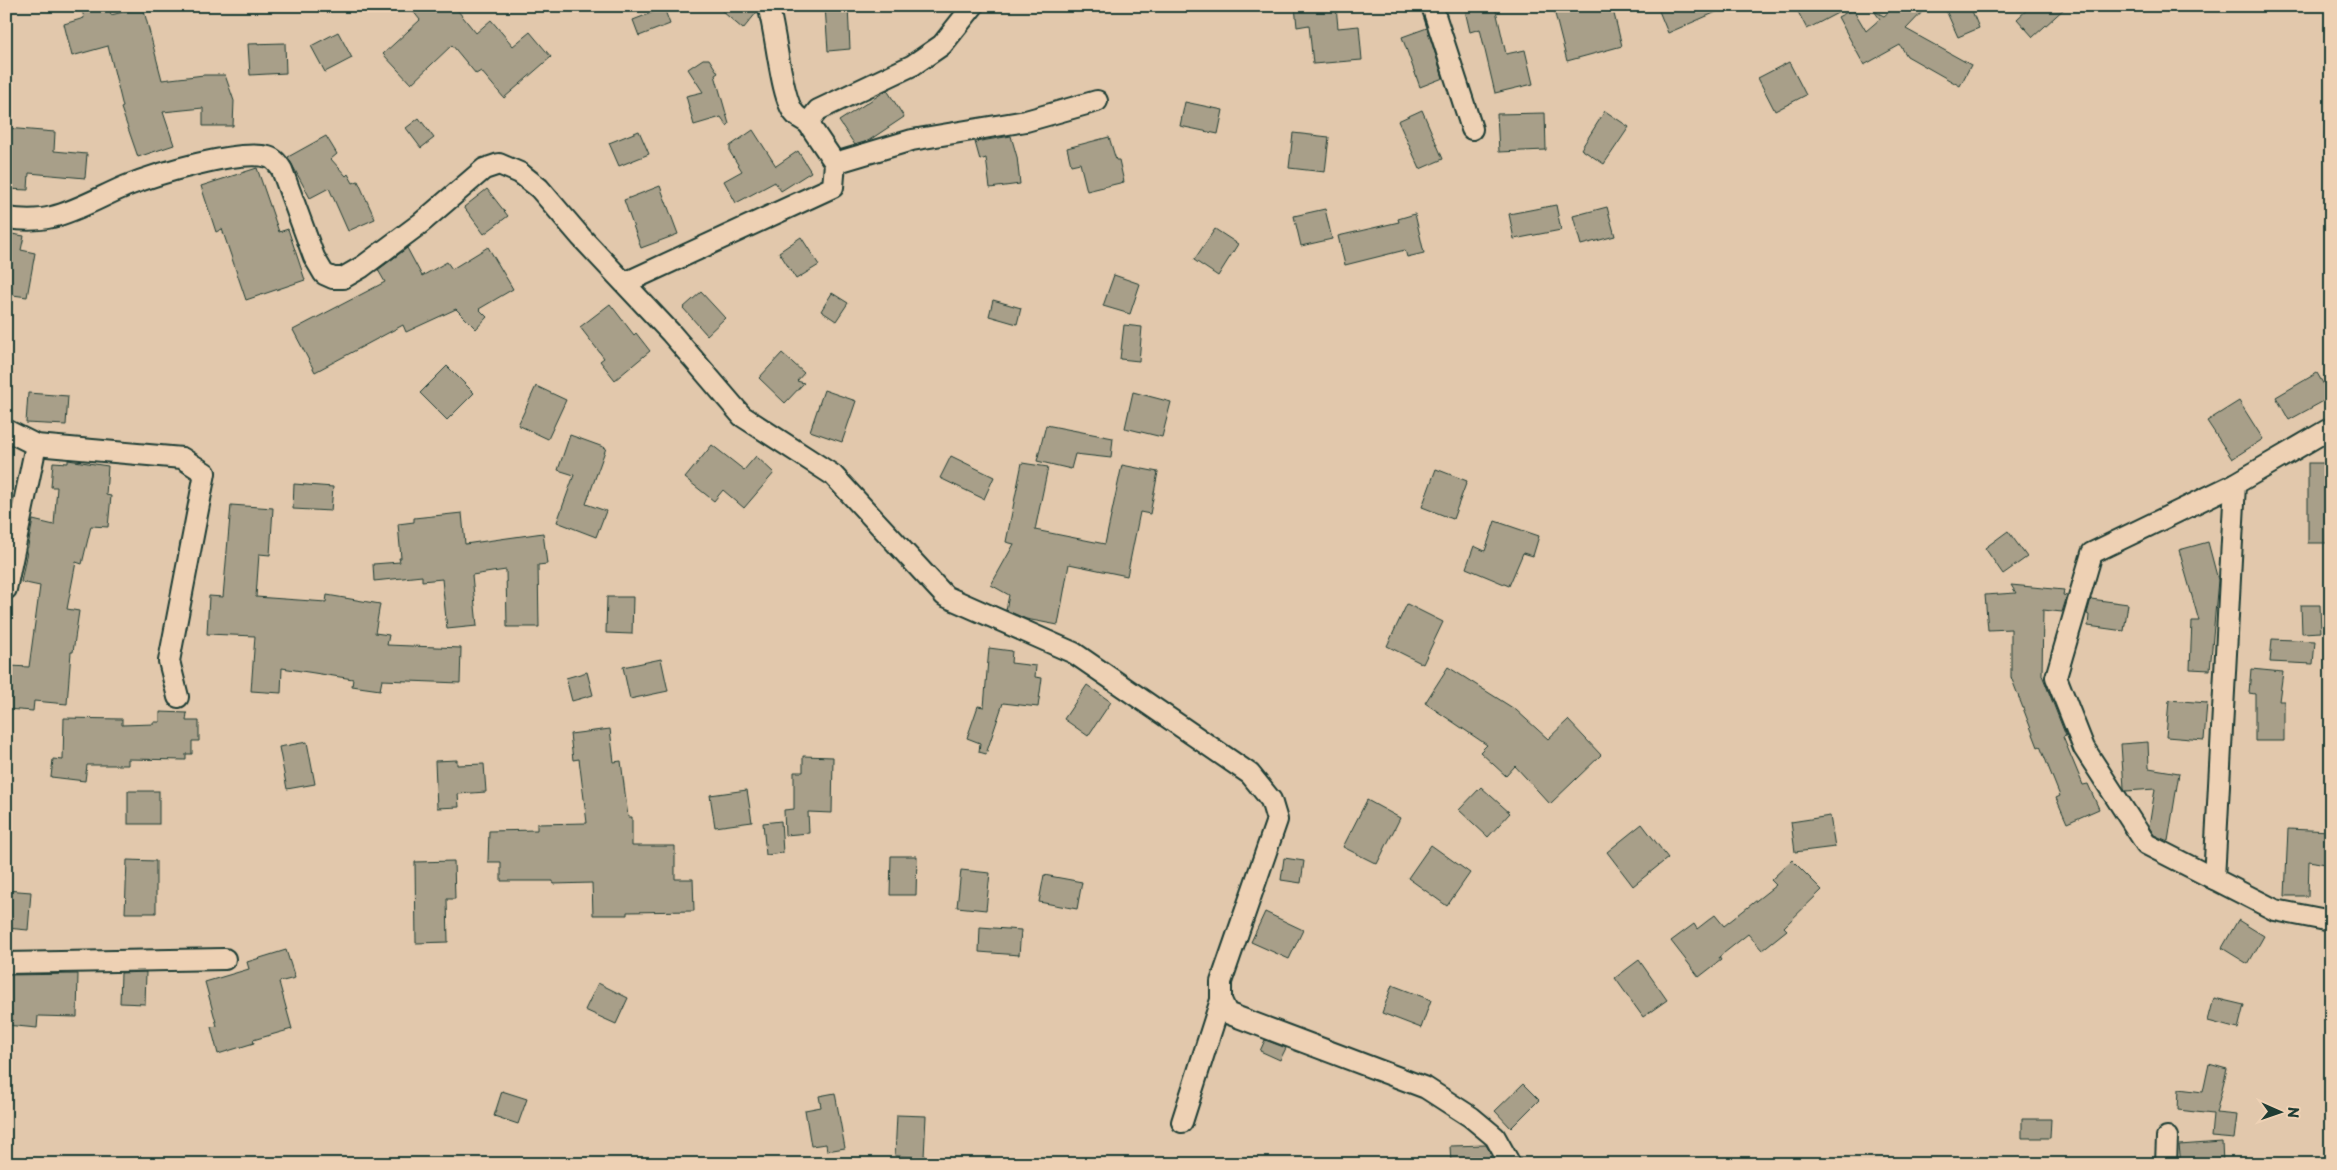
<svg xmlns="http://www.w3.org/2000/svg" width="2337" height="1170" viewBox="0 0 2337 1170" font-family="'Playpen Sans',sans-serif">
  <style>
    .building { fill: #a89f89; stroke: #1f3d34 }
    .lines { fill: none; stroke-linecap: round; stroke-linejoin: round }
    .minor-casing { stroke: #1f3d34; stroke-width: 24 }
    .minor { stroke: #eed1b4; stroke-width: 20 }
  </style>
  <rect width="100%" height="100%" fill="#e2c8ac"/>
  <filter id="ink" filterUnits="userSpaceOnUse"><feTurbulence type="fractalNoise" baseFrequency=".02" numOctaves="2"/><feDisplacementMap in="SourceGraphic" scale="10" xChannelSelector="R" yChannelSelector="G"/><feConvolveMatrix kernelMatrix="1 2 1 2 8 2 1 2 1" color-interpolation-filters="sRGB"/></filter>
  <g filter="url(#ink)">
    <g class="building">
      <path d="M81,6H109L111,15L143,7L162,80L204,75H225L234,101L233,126H203V108L163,112L174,145L138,157L121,108L123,107L108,46L72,56L64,24L84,18Z"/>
      <path d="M409,6H454L476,33L491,20L513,46L530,32L551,57L504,98L481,71L476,74L452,45L411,84L383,54L420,20Z"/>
      <path d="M716,6H756L757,12L743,29Z"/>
      <path d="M825,6H848L850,49L828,51Z"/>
      <path d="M1295,6H1336L1338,28L1359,26L1362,60L1313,64L1309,25L1297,27Z"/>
      <path d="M1464,6H1495L1506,54L1525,50L1533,84L1495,93L1480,29L1470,32Z"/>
      <path d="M1553,6H1612L1622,46L1567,61Z"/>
      <path d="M1657,6H1730L1668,33Z"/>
      <path d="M1795,6H1851L1807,29Z"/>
      <path d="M1896,6H1928L1906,29L1971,65L1960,86L1907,56L1900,45L1864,65L1838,17L1853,9L1866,31L1880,19L1874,11L1884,16Z"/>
      <path d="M1944,6H1970L1979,28L1958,37Z"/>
      <path d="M2031,6H2067L2033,37L2017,19Z"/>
      <path d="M664,8L670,24L639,36L633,20Z"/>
      <path d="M1427,28L1443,78L1420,87L1402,37Z"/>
      <path d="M338,32L352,58L325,72L311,46Z"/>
      <path d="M285,43L286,73L250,75L248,44Z"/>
      <path d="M703,59H709L718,73L715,75L729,124L727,126L721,117L694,125L686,96L703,92L688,69Z"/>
      <path d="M1789,62L1806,95L1775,111L1758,78Z"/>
      <path d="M887,90L904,117L868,141L855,145L839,121Z"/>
      <path d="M1185,102L1223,110L1218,134L1180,126Z"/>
      <path d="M1422,110L1443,159L1420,169L1398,121Z"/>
      <path d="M1605,111L1629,127L1604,164L1581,149Z"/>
      <path d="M1545,113L1546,150L1499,152L1497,114Z"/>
      <path d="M419,118L434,138L421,148L406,128Z"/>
      <path d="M6,128L55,132L54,151L87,154L85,178L29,173L28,190L6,189Z"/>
      <path d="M753,130L776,166L798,151L811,172L781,191L775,182L736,203L724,181L742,171L730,152V146Z"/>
      <path d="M639,131L649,154L619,166L609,143Z"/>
      <path d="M1293,133L1329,137L1325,172L1289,168Z"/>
      <path d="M326,136L337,154L331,159L346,176L348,174L353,183L358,181L375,219L348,231L329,188L310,198L288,157Z"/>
      <path d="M1011,136L1017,157L1020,184L990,188L986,158L980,160L975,142Z"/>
      <path d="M1109,137L1116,160H1119L1124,182L1087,191L1080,163L1071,165L1067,148Z"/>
      <path d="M257,168L279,232L288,229L305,280L246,300L222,229L216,232L201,186Z"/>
      <path d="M660,186L678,234L641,248L624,200Z"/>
      <path d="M487,189L508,216L484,234L464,207Z"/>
      <path d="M1556,205L1561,230L1514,239L1509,214Z"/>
      <path d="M1607,207L1615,236L1581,245L1573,216Z"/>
      <path d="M1325,209L1332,239L1301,246L1294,216Z"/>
      <path d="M1415,214L1424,253L1407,257L1405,250L1345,265L1338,236L1399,222L1398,219Z"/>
      <path d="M1215,229L1238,244L1218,276L1194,260Z"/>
      <path d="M6,233L24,236L21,250L35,253L27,297L6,294Z"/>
      <path d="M801,237L819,265L796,279L779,252Z"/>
      <path d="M488,247L513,289L479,309L487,317L476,329L456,309L406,332L403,325L315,372L293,330L385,282L378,270L407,248L422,276L447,262L452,269Z"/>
      <path d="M1114,275L1140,284L1130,314L1103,306Z"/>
      <path d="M701,292L725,318L707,335L683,308Z"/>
      <path d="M832,293L848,303L836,321L821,311Z"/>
      <path d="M993,300L1021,308L1017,324L989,316Z"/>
      <path d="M610,304L634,335L636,333L650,351L615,380L600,361L604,358L580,327Z"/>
      <path d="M1124,325L1142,327L1139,361L1120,359Z"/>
      <path d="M782,353L804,373L797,381L804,383L785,403L759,378Z"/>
      <path d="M447,366L474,393L447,420L420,393Z"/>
      <path d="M2317,373L2331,397L2289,420L2276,397Z"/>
      <path d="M536,386L566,400L548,439L518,425Z"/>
      <path d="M824,390L856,401L842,442L810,431Z"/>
      <path d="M1133,392L1171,402L1162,437L1125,428Z"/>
      <path d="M28,393L68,396L66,425L26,423Z"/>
      <path d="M2239,401L2263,439L2232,459L2207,421Z"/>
      <path d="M1046,425L1113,438L1111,458L1075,454L1071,469L1037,461Z"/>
      <path d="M570,435L606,448L586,504L606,511L596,537L557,522L574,475L558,470Z"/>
      <path d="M712,445L744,470L756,456L774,473L744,508L723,490L714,501L685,478Z"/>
      <path d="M951,456L994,477L984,499L940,478Z"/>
      <path d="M68,460L108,466L106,495L111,496L108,527L91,526L82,564L76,562L67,609L79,611L73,652H71L67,704L34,701L33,711L6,709L10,666L29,667L40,586L21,582L33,520L54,525L57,487H51L53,462L68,463Z"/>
      <path d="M1022,463L1048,467L1035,530L1105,544L1122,465L1158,472L1150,514L1140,512L1127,576L1069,564L1058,625L1026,619L1006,610L1009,595L991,585L1014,544L1006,542Z"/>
      <rect x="2308" y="463" width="23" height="80"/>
      <path d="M1436,469L1467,481L1453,519L1422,507Z"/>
      <path d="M294,484L333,487L331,511L293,509Z"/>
      <path d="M231,505L273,508L270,555L259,554L256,597L326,602L327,595L380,604L375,633L389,635L387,645L461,648L460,683L382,680L380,690L352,686L353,679L282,668L281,693L251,691L255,636L207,634L209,596L223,597Z"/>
      <path d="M462,513L465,544L543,533L547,564L538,565L539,627H507L506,570L472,575L477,626L447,629L442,579L422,581V576L374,581L373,564L400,562L399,558H401L398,524L414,522V518Z"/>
      <path d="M1495,521L1539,536L1533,556L1523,553L1509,586L1466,568L1474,546L1485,551Z"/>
      <path d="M2008,531L2027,557L2003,574L1985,548Z"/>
      <path d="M2208,542L2218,580L2210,670L2190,669L2192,621H2199L2179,550Z"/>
      <path d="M2011,585L2064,590L2063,595L2067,596L2062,612L2043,610L2042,675L2066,736L2063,737L2083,785L2088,784L2099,809L2067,823L2056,798L2060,796L2040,746L2038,747L2011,677V629L1988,630L1985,595L2016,593Z"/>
      <path d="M607,597H633L632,634L606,633Z"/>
      <path d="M2091,599L2128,604L2124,631L2088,626L2089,615L2087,614Z"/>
      <path d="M1407,604L1443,622L1423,664L1387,646Z"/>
      <path d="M2301,605H2320L2321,632L2302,633Z"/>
      <path d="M2272,639L2315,641L2313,664L2270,662Z"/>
      <path d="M989,648L1012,651L1011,663L1036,666L1035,677L1042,678L1038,707L1003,703L986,754L979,752L980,743L967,738L978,706L984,707Z"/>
      <path d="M661,659L668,691L630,699L623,667Z"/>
      <path d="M1448,667L1516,710L1548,739L1568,720L1601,755L1550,804L1515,766L1506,776L1480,752L1487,745L1425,703Z"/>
      <path d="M2251,669L2283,672L2279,701H2284V741H2255V694L2249,693Z"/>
      <path d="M587,672L593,695L572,701L566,678Z"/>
      <path d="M1087,685L1111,702L1088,736L1064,719Z"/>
      <path d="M2169,700L2207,703L2204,740L2166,737Z"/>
      <path d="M160,712L187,713L186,721H199V741H192V754H186V760L128,759V765H87L85,781L51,777L53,759L63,760L64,718L122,719V725L154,724V722H160Z"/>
      <path d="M610,729L614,762L621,761L628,817H632V846H675V879H693L694,911L627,912V915H593L592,883L553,884V881H501V862H488L489,831L537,830V824L587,823L579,759L573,760L570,734Z"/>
      <path d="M307,742L315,784L287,789L279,747Z"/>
      <path d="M2148,742L2149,768L2179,773L2168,841L2154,835L2149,827L2155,789L2126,791L2124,788L2121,744Z"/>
      <path d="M803,756L833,757L832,813L808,812L809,833L785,835L784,810L794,809V772H803Z"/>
      <path d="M457,760V765L484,764L486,792L458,794L459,807L437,808L435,761Z"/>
      <path d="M1481,787L1510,813L1488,837L1459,810Z"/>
      <path d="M747,790L752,822L715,827L710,795Z"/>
      <rect x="128" y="791" width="31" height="33"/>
      <path d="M1367,800L1400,818L1377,864L1343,847Z"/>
      <path d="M1830,816L1835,847L1795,852L1791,822Z"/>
      <path d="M781,821L783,853L766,855L763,823Z"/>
      <path d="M1642,824L1668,858L1633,886L1607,852Z"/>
      <path d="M2288,829L2331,831V865L2309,861L2308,896H2285Z"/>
      <path d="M1431,845L1470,873L1447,906L1408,878Z"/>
      <path d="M891,856H917L916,895H890Z"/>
      <path d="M1284,858L1304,861L1301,883L1281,880Z"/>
      <path d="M127,860L156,861V913H125Z"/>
      <path d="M1792,860L1822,890L1784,927L1787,930L1762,950L1748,934L1719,957L1721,960L1699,977L1671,941L1694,924L1697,929L1715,915L1724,926L1776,885L1771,880Z"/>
      <path d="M454,861L455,899H447L448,942L416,943L415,862Z"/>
      <path d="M961,870L990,873L986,910L957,907Z"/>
      <path d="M1044,875L1082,882L1077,909L1039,902Z"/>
      <path d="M6,890L31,892L28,930L6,928Z"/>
      <path d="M1265,912L1303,930L1289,959L1251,942Z"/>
      <path d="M2238,920L2264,936L2248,964L2222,948Z"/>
      <path d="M980,927L1021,930L1019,955L979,952Z"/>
      <path d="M286,950L295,978L279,982L292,1029L253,1040L254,1043L218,1054L211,1027L217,1026L205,982L249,969L247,962Z"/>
      <path d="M1639,960L1667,1000L1643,1017L1615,978Z"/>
      <path d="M146,972L145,1004L120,1003L121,973Z"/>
      <path d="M78,974L77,1017L38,1016L37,1028L6,1025V975Z"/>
      <path d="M598,983L628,998L616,1024L585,1010Z"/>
      <path d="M1392,985L1431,1000L1421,1028L1382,1013Z"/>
      <path d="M2214,998L2244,1005L2238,1029L2208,1021Z"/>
      <path d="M1265,1040L1286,1048L1280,1060L1260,1051Z"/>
      <path d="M2209,1064L2227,1069L2216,1113L2237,1115L2234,1139L2211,1137L2213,1114L2178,1110L2179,1089L2203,1092Z"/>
      <path d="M1523,1084L1539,1100L1511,1128L1495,1111Z"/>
      <path d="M502,1091L527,1099L518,1124L494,1116Z"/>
      <path d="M835,1093L845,1148L827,1151L826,1144L811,1146L805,1110L821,1107L819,1096Z"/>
      <path d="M897,1115L926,1116L924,1157L895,1156Z"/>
      <path d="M2022,1119H2051L2050,1138H2022Z"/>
      <path d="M2222,1142L2223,1164H2181L2179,1145Z"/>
      <path d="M1486,1145L1491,1154V1164H1451L1450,1146Z"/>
    </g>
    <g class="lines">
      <g class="minor-casing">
        <g id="minor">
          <path d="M768,6C776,30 781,100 795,114C798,118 804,120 808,123"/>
          <path d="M1432,6L1472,129"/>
          <path d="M835,163L912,140L1026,121L1097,101"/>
          <path d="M6,218C21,220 37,221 52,217C77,211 102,196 126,186C156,174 238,149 268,157C275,159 278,164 282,170L314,257L324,274L333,278H343L362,267L421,223L484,169L499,164L520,173L539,188L581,237L671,333L742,416L833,475L945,596L1074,653L1250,774L1271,800L1277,820L1221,982V1000L1227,1013L1426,1088L1471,1117L1495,1137L1510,1164"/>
          <path d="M625,283L833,187L835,163L808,123L818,110L913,65L942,45L973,6"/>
          <path d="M2331,428L2235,484L2092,553L2056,677L2084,748L2146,844L2275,910L2331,921"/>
          <path d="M6,430L36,445L182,458L205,473L169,661L178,697"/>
          <path d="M6,589L36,445"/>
          <path d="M2214,879L2235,484"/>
          <path d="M6,963L225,959"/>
          <path d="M1182,1122L1221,1000"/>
          <path d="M2166,1164L2167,1137"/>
        </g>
      </g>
      <use href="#minor" class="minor"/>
    </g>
  </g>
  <rect width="2337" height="1170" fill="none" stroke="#eed1b4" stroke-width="25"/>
  <rect x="12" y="12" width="2312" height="1145" fill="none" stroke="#1f3d34" stroke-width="2" filter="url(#ink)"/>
  <g transform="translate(2280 1112) rotate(92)" stroke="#eed1b4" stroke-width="4" paint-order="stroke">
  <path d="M0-4L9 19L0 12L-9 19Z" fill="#1f3d34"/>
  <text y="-8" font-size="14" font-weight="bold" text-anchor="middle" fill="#1f3d34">N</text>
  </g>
</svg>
